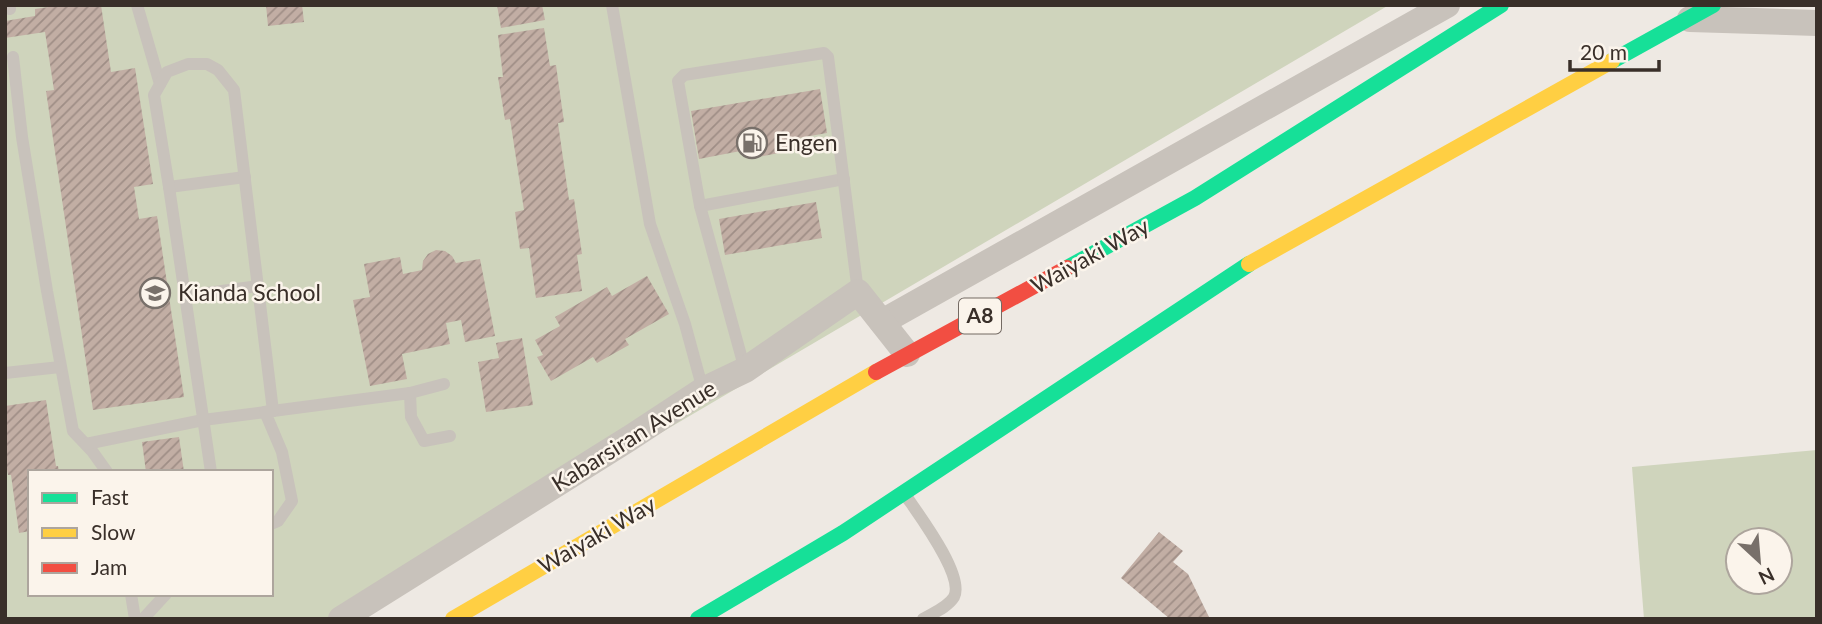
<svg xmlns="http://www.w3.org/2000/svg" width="1822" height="624" viewBox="0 0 1822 624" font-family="Lato,sans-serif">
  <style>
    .garden { fill: #cfd4bc; fill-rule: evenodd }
    .building { fill: url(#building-hatch) }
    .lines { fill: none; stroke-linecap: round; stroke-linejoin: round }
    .lane { stroke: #c8c2bb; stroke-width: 12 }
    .street { stroke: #c8c2bb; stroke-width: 26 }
    .fast { stroke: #16e098; stroke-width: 16 }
    .slow { stroke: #ffcf43; stroke-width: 16 }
    .jam { stroke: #f24e42; stroke-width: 16 }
    .labels { text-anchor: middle; stroke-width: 5; stroke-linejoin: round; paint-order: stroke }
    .shield { fill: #fbf4eb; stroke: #736a63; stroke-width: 2 }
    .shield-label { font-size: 21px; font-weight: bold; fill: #392f29 }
    .poi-label { font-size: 23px; fill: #392f29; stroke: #fbf4eb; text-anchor: start }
    .street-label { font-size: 23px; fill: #392f29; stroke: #fbf4eb }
  </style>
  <defs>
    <pattern id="building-hatch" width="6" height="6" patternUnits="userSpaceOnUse" patternTransform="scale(1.75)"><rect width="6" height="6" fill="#c2aea4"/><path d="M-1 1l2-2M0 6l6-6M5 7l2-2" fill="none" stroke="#9f8e86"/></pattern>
  </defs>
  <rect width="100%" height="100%" fill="#eee9e3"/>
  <g class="garden">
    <path d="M5,5H1389L344,619H5ZM30,472H271V594H30Z"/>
    <path d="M1817,450V619H1644L1632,467ZM1738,540H1780V582H1738Z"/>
  </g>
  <g class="building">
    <path d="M62,5H101L111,72L135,68L153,184L134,187L139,219L157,216L184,397L93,410L46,91L54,90L45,32L5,38V21L35,16V9Z"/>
    <path d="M266,5H302L304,22L268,26Z"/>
    <path d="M497,5H542L545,20L501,28Z"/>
    <path d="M544,28L550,66L556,65L564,122L558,123L569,200L574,199L582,254L577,255L582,291L536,298L529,248L520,249L515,212L524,210L510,119L505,120L498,77H503L498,35Z"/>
    <path d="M820,89L827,133L793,139L795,150L753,158L751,149L699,159L691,111Z"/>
    <path d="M816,202L822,238L725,255L719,219Z"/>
    <path d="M436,250L445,251L452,256L456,263L480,259L495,336L465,342L461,320L446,323L450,344L402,354L407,379L370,386L353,300L370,297L364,264L400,257L403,274L422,270L423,261L428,254Z"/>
    <path d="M647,276L669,314L625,339L629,345L597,363L593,357L551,381L537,357L543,355L535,340L560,326L555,317L607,287L612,296Z"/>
    <path d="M522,338L533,405L486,412L478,362L499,358L496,343Z"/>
    <path d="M46,400L56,466H58L59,472H30V531L19,533L11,475H8L5,459V406Z"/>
    <path d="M179,437L184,472H146L142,442Z"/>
    <path d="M1159,532L1183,551L1173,562L1188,574L1210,619H1170L1121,578Z"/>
  </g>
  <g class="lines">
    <g class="lane">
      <path d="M9,5L10,9"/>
      <path d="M137,5L160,84"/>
      <path d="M612,5L650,224L685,324L703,390"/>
      <path d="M13,57L22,137L47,291L73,431L92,451L107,472"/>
      <path d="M169,187L245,177"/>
      <path d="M700,206L844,179"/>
      <path d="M185,296L258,286"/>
      <path d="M745,370L700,206L678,81L684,75L824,53L828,57L858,292"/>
      <path d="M5,373L60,367"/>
      <path d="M410,393L411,417L424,441L450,436"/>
      <path d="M265,412L410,393L444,384"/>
      <path d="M86,444L203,420L273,411"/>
      <path d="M211,472L169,187L154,95L167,72L188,64H207L218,70L234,90L273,411L265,412L282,452L292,501L278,521L271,524"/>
      <path d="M906,496C919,515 965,576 954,597C948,607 933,613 923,619"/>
      <path d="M131,594L135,619"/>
      <path d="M143,619L166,594"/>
    </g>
    <g class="street">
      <path d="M1690,19L1817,23"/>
      <path d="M882,322L1447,5"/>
      <path d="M341,619L630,438L703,390L745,370L858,292L907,354"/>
    </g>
    <g class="fast">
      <path d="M1612,61L1713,5"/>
      <path d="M1067,268L1195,198L1501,5"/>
      <path d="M698,619L843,533L1249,264"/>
    </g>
    <g class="slow">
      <path d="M1249,264L1612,61"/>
      <path d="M453,619L876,372"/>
    </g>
    <path class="jam" d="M876,372L1067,268"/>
  </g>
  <defs>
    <g id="fuel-ring" transform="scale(1.575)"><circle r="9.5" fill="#fbf4eb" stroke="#78706a" stroke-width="1.5"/><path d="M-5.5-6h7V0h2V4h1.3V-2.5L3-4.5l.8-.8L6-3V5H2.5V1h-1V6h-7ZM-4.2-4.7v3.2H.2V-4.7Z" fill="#78706a"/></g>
    <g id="school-ring" transform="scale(1.575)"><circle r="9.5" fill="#fbf4eb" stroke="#78706a" stroke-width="1.5"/><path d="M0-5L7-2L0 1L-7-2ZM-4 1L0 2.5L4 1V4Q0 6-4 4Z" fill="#78706a"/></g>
  </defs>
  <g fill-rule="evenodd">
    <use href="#fuel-ring" x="752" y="143"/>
    <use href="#school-ring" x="155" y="293"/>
  </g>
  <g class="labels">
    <rect class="shield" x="959" y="298.5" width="42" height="35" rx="5"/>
    <g class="shield-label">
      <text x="980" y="323">A8</text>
    </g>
    <g class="poi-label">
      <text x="775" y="151">Engen</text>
      <text x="178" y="301">Kianda School</text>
    </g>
    <g class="street-label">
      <text transform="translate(1090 256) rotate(-29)" y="8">Waiyaki Way</text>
      <text transform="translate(634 436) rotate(-32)" y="8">Kabarsiran Avenue</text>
      <text transform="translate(597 535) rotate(-30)" y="8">Waiyaki Way</text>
    </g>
  </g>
  <rect width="1822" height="624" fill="none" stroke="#392f29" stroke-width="14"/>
  <rect x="28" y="470" width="245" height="126" fill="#fbf4eb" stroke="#ada59d" stroke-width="2"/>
  <rect x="42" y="493" width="35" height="10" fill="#16e098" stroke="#ada59d" stroke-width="2"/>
  <text x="91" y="505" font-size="21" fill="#392f29">Fast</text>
  <rect x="42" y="528" width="35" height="10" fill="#ffcf43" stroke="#ada59d" stroke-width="2"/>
  <text x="91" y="540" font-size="21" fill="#392f29">Slow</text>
  <rect x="42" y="563" width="35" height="10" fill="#f24e42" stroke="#ada59d" stroke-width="2"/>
  <text x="91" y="575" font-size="21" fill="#392f29">Jam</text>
  <g transform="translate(1759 561) rotate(154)"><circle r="33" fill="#fbf4eb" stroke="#ada59d" stroke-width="2"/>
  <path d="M0-5L12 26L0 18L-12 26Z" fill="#78706a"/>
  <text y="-10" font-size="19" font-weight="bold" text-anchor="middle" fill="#392f29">N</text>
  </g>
  <path d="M1570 60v10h89v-10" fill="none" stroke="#392f29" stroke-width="3.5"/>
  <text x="1580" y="60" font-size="21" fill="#392f29" stroke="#fbf4eb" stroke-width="5" paint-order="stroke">20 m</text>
</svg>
